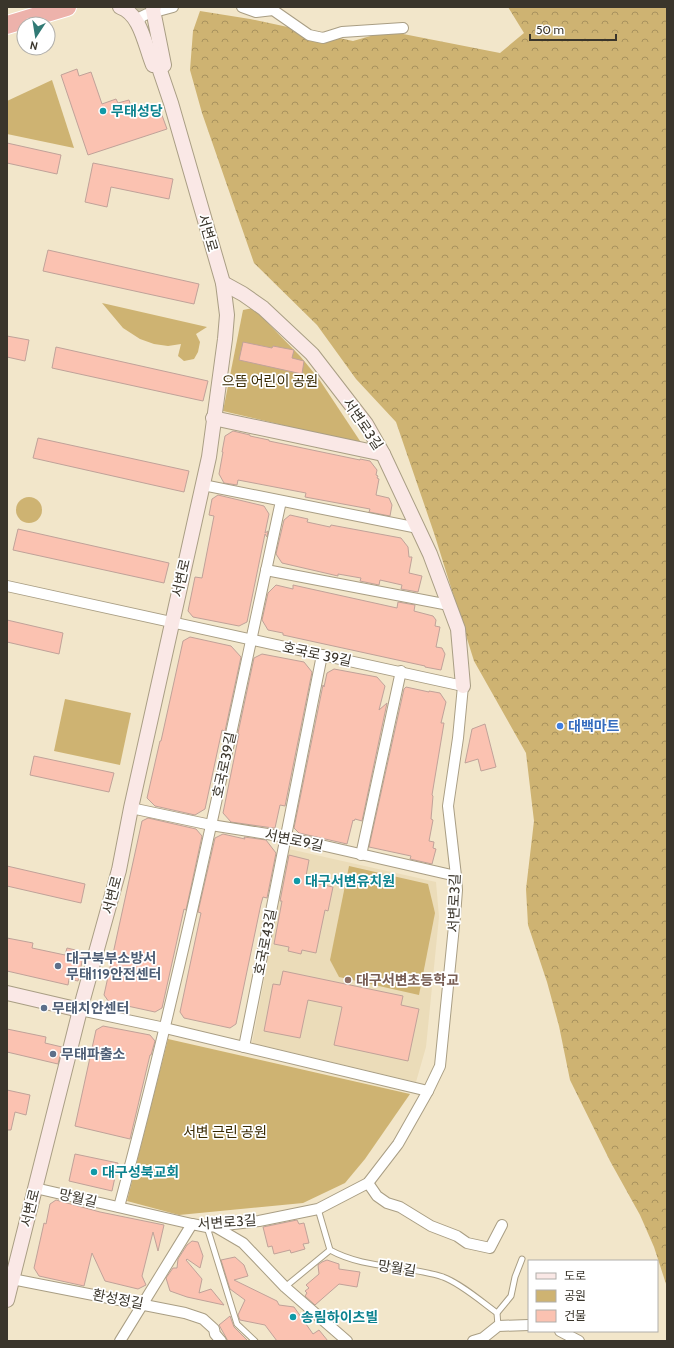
<svg xmlns="http://www.w3.org/2000/svg" width="674" height="1348" viewBox="0 0 674 1348" font-family="Cabin,'Noto Sans KR',sans-serif">
  <style>
    .built { fill: #ebdcb9 }
    .forest { fill: url(#forest-crowns) }
    .green { fill: #ceb372 }
    .building { fill: #fbc2b1; stroke: #c0a299 }
    .lines { fill: none; stroke-linecap: round; stroke-linejoin: round }
    .secondary-tunnel { stroke: #cdc3aa; stroke-width: 14; stroke-dasharray: 14 7; stroke-linecap: butt }
    .lane-casing { stroke: #a99e84; stroke-width: 7 }
    .street-casing { stroke: #a99e84; stroke-width: 12 }
    .secondary-casing { stroke: #a99e84; stroke-width: 16 }
    .highway-casing { stroke: #fff; stroke-width: 20 }
    .lane { stroke: #fff; stroke-width: 5 }
    .street { stroke: #fff; stroke-width: 10 }
    .secondary { stroke: #fae8e6; stroke-width: 14 }
    .highway { stroke: #edb2ab; stroke-width: 18 }
    .culture-dot { fill: #0f9aa8; stroke: #fff; stroke-width: 1.5 }
    .shop-dot { fill: #3f7fe0; stroke: #fff; stroke-width: 1.5 }
    .service-dot { fill: #5c6f8a; stroke: #fff; stroke-width: 1.5 }
    .education-dot { fill: #8d6e63; stroke: #fff; stroke-width: 1.5 }
    .labels { text-anchor: middle; stroke-width: 3.5; stroke-linejoin: round; paint-order: stroke }
    .culture-label { font-size: 14px; font-weight: bold; fill: #0d838f; stroke: #fff; text-anchor: start }
    .street-label { font-size: 14px; fill: #3a352b; stroke: #fff }
    .park-label { font-size: 14px; fill: #382900; stroke: #fff }
    .shop-label { font-size: 14px; font-weight: bold; fill: #366cbe; stroke: #fff; text-anchor: start }
    .service-label { font-size: 14px; font-weight: bold; fill: #4e5e75; stroke: #fff; text-anchor: start }
    .education-label { font-size: 14px; font-weight: bold; fill: #785e54; stroke: #fff; text-anchor: start }
  </style>
  <defs>
    <pattern id="forest-crowns" width="20" height="18" patternUnits="userSpaceOnUse"><rect width="20" height="18" fill="#ceb372"/><path d="M2 6a3 3 0 1 1 6 0M12 15a3 3 0 1 1 6 0" fill="none" stroke="#a8925e"/></pattern>
  </defs>
  <rect width="100%" height="100%" fill="#f2e6ca"/>
  <path class="built" d="M289,849L436,882L439,917L426,1047L416,1082L252,1043Z"/>
  <path class="forest" d="M508,7H667V1287L654,1247L640,1215L610,1161L570,1080L559,1026L547,982L528,925L526,889L534,821L526,753L474,661L434,533L396,422L356,379L317,325L254,263L202,113L190,70L193,31L200,11L250,19L353,41L388,31L500,53L524,33Z"/>
  <g class="green">
    <path d="M52,80L74,148L7,134V101Z"/>
    <path d="M102,303L207,327L196,334L200,342L198,352L194,359L184,361L178,356L181,344L168,346L154,344L140,339L123,328Z"/>
    <path d="M253,308L300,356L319,379L362,444L223,411L243,310Z"/>
    <circle cx="29" cy="510" r="13"/>
    <path d="M65,699L131,713L120,765L54,751Z"/>
    <path d="M349,866L428,884L435,913L419,995L339,977L330,960Z"/>
    <path d="M168,1039L410,1094L365,1159L345,1183L303,1203L179,1215L127,1201Z"/>
  </g>
  <g class="building">
    <path d="M77,69L79,76L91,72L102,104L116,99L118,103L129,100L134,115L159,107L167,129L88,155L61,75Z"/>
    <path d="M7,143L61,155L57,174L7,163Z"/>
    <path d="M93,163L173,179L169,199L111,187L107,207L85,202Z"/>
    <path d="M48,250L199,284L194,304L43,271Z"/>
    <path d="M7,336L29,340L25,361L7,357Z"/>
    <path d="M243,342L272,348L273,346L294,350L292,358L304,361L302,374L239,360Z"/>
    <path d="M56,347L208,381L203,401L52,368Z"/>
    <path d="M233,431L250,435V436L269,440V441L360,460V459L370,461L377,470L376,475L378,476L377,478L379,479L376,495L389,498L392,505L390,516L369,512L370,509L305,497L306,493L238,480L237,485L224,483L219,474L223,452H222L225,436Z"/>
    <path d="M38,438L189,471L184,492L33,458Z"/>
    <path d="M218,495L264,506L269,514L265,533L268,531L267,537L265,534L247,622L239,626L193,617L188,611L195,577L202,578L214,516L209,515L212,499Z"/>
    <path d="M290,515L308,519L307,522L330,527L331,525L401,538L408,547L409,557H412L409,573L422,576L418,592L401,589L402,585L380,580L379,585L360,581L361,578L338,574V576L282,563L276,554L284,520Z"/>
    <path d="M18,529L169,563L164,583L13,550Z"/>
    <path d="M276,585L293,589V585L397,608L398,602L415,605L414,611L433,616L436,620L435,626L440,627L436,647L442,648L445,654L441,670L425,667V666L283,635V633L268,630L262,620L268,593Z"/>
    <path d="M7,620L63,633L59,654L7,642Z"/>
    <path d="M190,637L231,646L241,657L225,731L222,730L205,809L195,815L155,806L147,798L160,741H161L183,641Z"/>
    <path d="M262,654L304,662L312,672L285,806L280,805L275,828H273L231,822L223,813L239,734L238,733L254,658Z"/>
    <path d="M334,669L377,677L385,686L379,710L387,703L362,821L355,819L354,821L353,820L347,844L299,833L294,828L323,685L324,687L327,673Z"/>
    <path d="M406,687L429,692V691L440,693L446,702L441,723H444L432,795L433,796L431,819L433,820L429,841L434,842L433,848L436,849L432,864L410,859L411,856L369,847L404,689Z"/>
    <path d="M485,724L496,767L481,771L478,759L465,763L472,729Z"/>
    <path d="M34,756L114,773L109,792L30,775Z"/>
    <path d="M148,818L196,829L202,836L186,910L184,909L162,1008L155,1012L109,1002L104,995L142,821Z"/>
    <path d="M223,834L245,839L244,837L266,840L276,853L267,898L263,897L261,904L236,1024L230,1028L184,1018L180,1012L201,913L198,912L215,838Z"/>
    <path d="M289,855L309,860L306,876L311,877L310,882L333,887L328,911L325,910L316,953L302,950L301,954L288,951L289,947L274,944L282,901H280Z"/>
    <path d="M7,866L85,884L81,903L7,886Z"/>
    <path d="M7,938L33,943L32,948L65,955L67,948L84,952L78,981L69,979L68,985L7,971Z"/>
    <path d="M283,971L403,996L401,1005L419,1009L408,1061L334,1045L342,1007L308,1000L300,1038L264,1031L273,984L280,985Z"/>
    <path d="M103,1026L150,1035L155,1041L151,1055H150L130,1139L75,1126L96,1030Z"/>
    <path d="M7,1029L46,1037L45,1043L62,1047L58,1064L7,1052Z"/>
    <path d="M7,1090L30,1095L26,1115L15,1112L11,1130H7Z"/>
    <path d="M75,1154L118,1163L112,1191L69,1181Z"/>
    <path d="M56,1200L100,1212L164,1225L158,1251L153,1232L142,1276L146,1285L138,1289L105,1281L92,1253L84,1286L39,1276L34,1268L44,1223L46,1224L50,1204Z"/>
    <path d="M297,1220L299,1224L304,1223L309,1243L303,1244L305,1249L291,1253L290,1250L274,1254L272,1246L268,1247L263,1227Z"/>
    <path d="M192,1241L198,1242L203,1256L200,1268L187,1259L186,1260L202,1279L199,1293L211,1289L224,1305L187,1297L170,1291L166,1278L173,1268H177L178,1259L187,1245Z"/>
    <path d="M235,1257L244,1265L248,1276L234,1280L277,1301L279,1305L294,1307L313,1334L319,1330L328,1341H277L265,1325L240,1320L238,1315L245,1300L230,1289L221,1260Z"/>
    <path d="M327,1260L339,1264V1269L360,1272L357,1287L339,1284L315,1305L305,1296L307,1293L305,1291L309,1288L306,1285L319,1274L318,1265L322,1262Z"/>
    <path d="M230,1316L234,1327L248,1341H228L219,1325Z"/>
  </g>
  <g class="lines">
    <path class="secondary-tunnel" d="M141,7L151,43"/>
    <g class="lane-casing">
      <g id="lane">
        <path d="M318,1209L330,1250C364,1269 406,1265 443,1277C460,1283 482,1302 497,1313"/>
        <path d="M207,1227L237,1324L255,1341"/>
        <path d="M285,1287L330,1250"/>
        <path d="M498,1326L497,1313L511,1296L515,1277L522,1259"/>
      </g>
    </g>
    <g class="street-casing">
      <g id="street">
        <path d="M242,7L256,12L273,10L309,35L323,38L342,32L403,28"/>
        <path d="M138,24L141,17L147,14L173,7"/>
        <path d="M203,485L418,528"/>
        <path d="M266,570L449,605"/>
        <path d="M7,586L463,686L458,738L448,806L456,876L457,890L455,916L440,1066L428,1091L398,1144L368,1183L318,1209L259,1221L207,1227L192,1224L120,1341"/>
        <path d="M131,808L211,825L286,837L456,876"/>
        <path d="M361,855L401,671"/>
        <path d="M80,1010L165,1028L428,1091"/>
        <path d="M244,1047L322,655"/>
        <path d="M368,1183L377,1196L387,1203L400,1207L431,1226L457,1236L467,1243L490,1248L502,1225"/>
        <path d="M35,1188L192,1224"/>
        <path d="M119,1207C182,974 230,737 281,501"/>
        <path d="M214,1226L243,1243L285,1287L347,1341"/>
        <path d="M12,1279L185,1313L203,1319L214,1329L215,1334L221,1341"/>
        <path d="M560,1331L579,1341"/>
        <path d="M473,1341L483,1338L498,1326L529,1325"/>
      </g>
    </g>
    <g class="secondary-casing">
      <g id="secondary">
        <path d="M120,7C141,14 145,46 153,65"/>
        <path d="M154,7L153,10L164,65"/>
        <path d="M223,283L243,294L263,308L312,354L366,424L383,454L430,554L458,629L463,686"/>
        <path d="M213,418L383,454"/>
        <path d="M7,993L80,1010"/>
        <path d="M7,1300L80,1010L119,870L131,808L209,457L225,339L227,315L223,283L171,103L154,53"/>
      </g>
    </g>
    <g class="highway-casing">
      <path id="highway" d="M7,25L67,7"/>
    </g>
    <use href="#lane" class="lane"/>
    <use href="#street" class="street"/>
    <use href="#secondary" class="secondary"/>
    <use href="#highway" class="highway"/>
  </g>
  <g class="culture-dot">
    <circle cx="103" cy="111" r="4"/>
    <circle cx="297" cy="881" r="4"/>
    <circle cx="94" cy="1172" r="4"/>
    <circle cx="293" cy="1317" r="4"/>
  </g>
  <circle class="shop-dot" cx="560" cy="726" r="4"/>
  <g class="service-dot">
    <circle cx="58" cy="966" r="4"/>
    <circle cx="44" cy="1008" r="4"/>
    <circle cx="53" cy="1054" r="4"/>
  </g>
  <circle class="education-dot" cx="348" cy="980" r="4"/>
  <g class="labels">
    <g class="culture-label">
      <text x="111" y="116">무태성당</text>
      <text x="305" y="886">대구서변유치원</text>
      <text x="102" y="1177">대구성북교회</text>
      <text x="301" y="1322">송림하이츠빌</text>
    </g>
    <g class="street-label">
      <text transform="translate(208 233) rotate(74)" y="5">서변로</text>
      <text transform="translate(363 424) rotate(56)" y="5">서변로3길</text>
      <text transform="translate(181 578) rotate(-77)" y="5">서변로</text>
      <text transform="translate(317 654) rotate(12)" y="5">호국로 39길</text>
      <text transform="translate(224 765) rotate(-78)" y="5">호국로39길</text>
      <text transform="translate(294 840) rotate(12)" y="5">서변로9길</text>
      <text transform="translate(112 895) rotate(-75)" y="5">서변로</text>
      <text transform="translate(454 903) rotate(-88)" y="5">서변로3길</text>
      <text transform="translate(265 942) rotate(-79)" y="5">호국로43길</text>
      <text transform="translate(78 1198) rotate(13)" y="5">망월길</text>
      <text transform="translate(30 1208) rotate(-76)" y="5">서변로</text>
      <text transform="translate(227 1222) rotate(-4)" y="5">서변로3길</text>
      <text transform="translate(397 1268) rotate(9)" y="5">망월길</text>
      <text transform="translate(118 1299) rotate(11)" y="5">환성정길</text>
    </g>
    <g class="park-label">
      <text x="270" y="386">으뜸 어린이 공원</text>
      <text x="225" y="1137">서변 근린 공원</text>
    </g>
    <g class="shop-label">
      <text x="568" y="731">대백마트</text>
    </g>
    <g class="service-label">
      <text x="66" y="963">대구북부소방서<tspan x="66" dy="16">무태119안전센터</tspan></text>
      <text x="52" y="1013">무태치안센터</text>
      <text x="61" y="1059">무태파출소</text>
    </g>
    <g class="education-label">
      <text x="356" y="985">대구서변초등학교</text>
    </g>
  </g>
  <rect width="674" height="1348" fill="none" stroke="#3a352b" stroke-width="16"/>
  <rect x="528" y="1260" width="130" height="72" fill="#ffffff" stroke="#b0aeaa"/>
  <rect x="536" y="1273" width="20" height="6" fill="#fae8e6" stroke="#b0aeaa"/>
  <text x="564" y="1280" font-size="12" fill="#3a352b">도로</text>
  <rect x="536" y="1290" width="20" height="12" fill="#ceb372" stroke="#b0aeaa"/>
  <text x="564" y="1300" font-size="12" fill="#3a352b">공원</text>
  <rect x="536" y="1310" width="20" height="12" fill="#fbc2b1" stroke="#b0aeaa"/>
  <text x="564" y="1320" font-size="12" fill="#3a352b">건물</text>
  <g transform="translate(36 36) rotate(192)"><circle r="19" fill="#ffffff" stroke="#b0aeaa"/>
  <path d="M0-3L7 15L0 10L-7 15Z" fill="#317a75"/>
  <text y="-6" font-size="11" font-weight="bold" text-anchor="middle" fill="#3a352b">N</text>
  </g>
  <path d="M530 34v6h86v-6" fill="none" stroke="#3a352b" stroke-width="2"/>
  <text x="536" y="34" font-size="12" fill="#3a352b" stroke="#ffffff" stroke-width="3" paint-order="stroke">50 m</text>
</svg>
